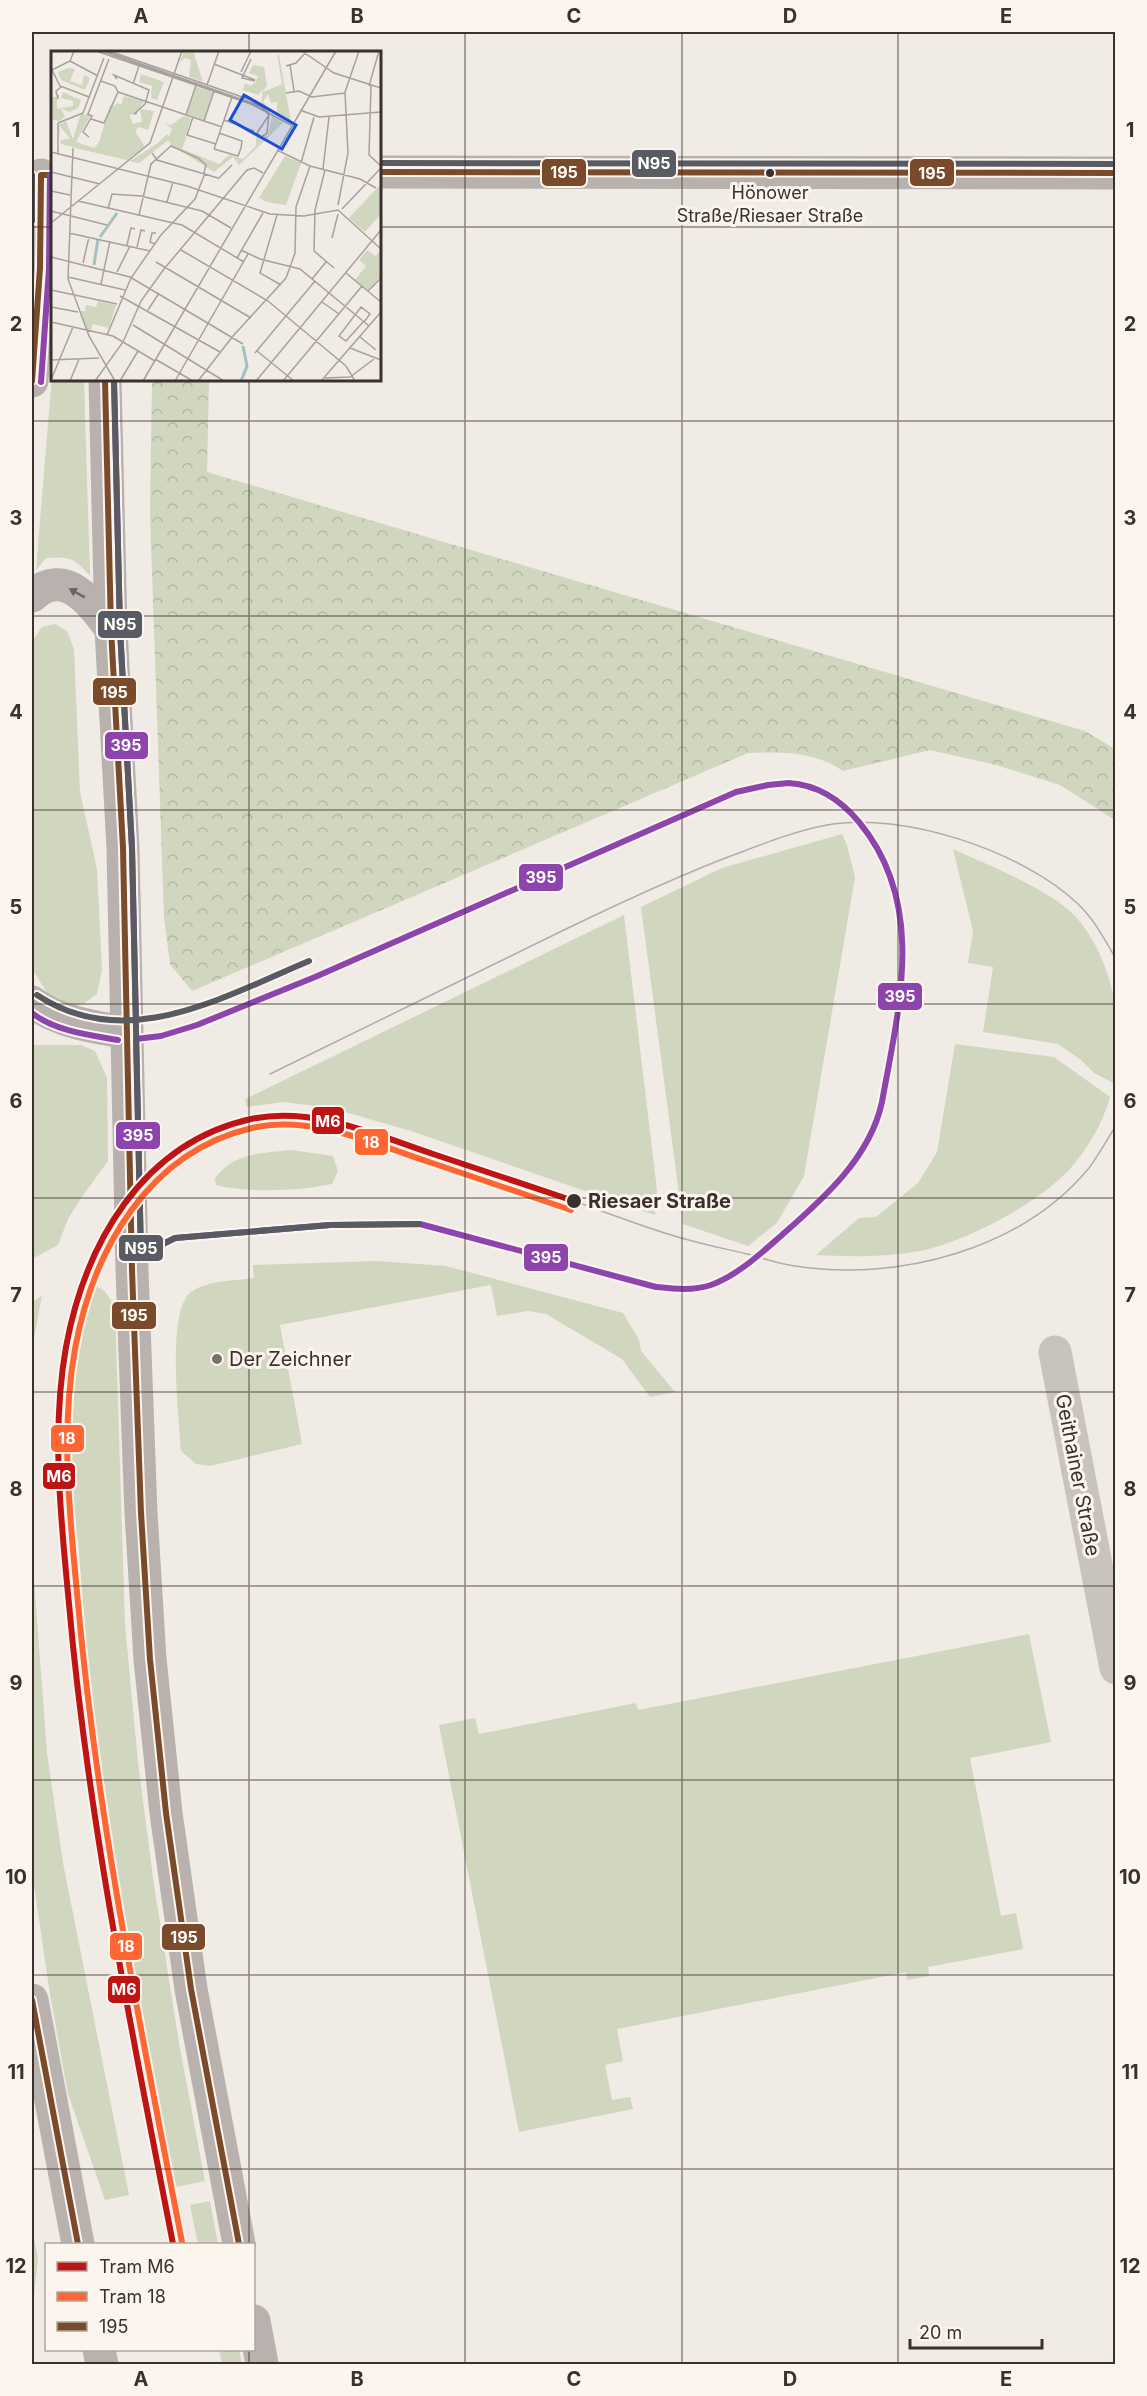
<svg xmlns="http://www.w3.org/2000/svg" width="1147" height="2396" viewBox="0 0 1147 2396" font-family="Inter,sans-serif">
  <style>
    .green { fill: #d1d6bf }
    .forest { fill: url(#forest-crowns) }
    .lines { fill: none; stroke-linecap: round; stroke-linejoin: round }
    .minor { stroke: #c9c3be; stroke-width: 33 }
    .major { stroke: #b8b1ad; stroke-width: 33 }
    .tram { stroke: #b1aca8; stroke-width: 1.5 }
    .bus-1-casing { stroke: #fbf5ee; stroke-width: 10 }
    .bus-2-casing { stroke: #fbf5ee; stroke-width: 10 }
    .bus-3-casing { stroke: #fbf5ee; stroke-width: 10 }
    .bus-1 { stroke: #7a4b2a; stroke-width: 6 }
    .bus-2 { stroke: #8e44ad; stroke-width: 6 }
    .bus-3 { stroke: #595b62; stroke-width: 6 }
    .tram-1-casing { stroke: #fbf5ee; stroke-width: 10 }
    .tram-2-casing { stroke: #fbf5ee; stroke-width: 10 }
    .tram-1 { stroke: #be1414; stroke-width: 6 }
    .tram-2 { stroke: #f63; stroke-width: 6 }
    .oneway { fill: #6d645f }
    .grid { fill: none; stroke: #3b302b; stroke-width: 1.5; stroke-opacity: 0.55 }
    .bus-dot { fill: #3b302b; stroke: #fbf5ee; stroke-width: 2 }
    .poi-dot { fill: #7a716c; stroke: #fbf5ee; stroke-width: 2 }
    .labels { text-anchor: middle; stroke-width: 6; stroke-linejoin: round; paint-order: stroke }
    .bus-label { font-size: 18px; fill: #3b302b; stroke: #fbf5ee }
    .stop-label { font-size: 20px; font-weight: bold; fill: #3b302b; stroke: #fbf5ee; text-anchor: start }
    .poi-label { font-size: 20px; fill: #3b302b; stroke: #fbf5ee; text-anchor: start }
    .street-label { font-size: 20px; fill: #3b302b; stroke: #fbf5ee }
    .inset-river { fill: none; stroke: #a1c2c1; stroke-width: 3 }
    .inset-road { fill: none; stroke: #a8a09b; stroke-width: 1.5 }
    .view { fill: #1d4ed8; fill-opacity: 0.15; stroke: #1d4ed8; stroke-width: 3 }
    .inset-edge { fill: none; stroke: #3b302b; stroke-width: 3 }
    .line-badge { stroke: #fbf5ee; stroke-width: 2 }
    .badge-label { font-size: 16px; text-anchor: middle; font-weight: bold; fill: #fff }
    .neatline { fill: none; stroke: #3b302b; stroke-width: 2 }
    .grid-label { font-size: 20px; text-anchor: middle; font-weight: bold; fill: #3b302b }
  </style>
  <defs>
    <pattern id="forest-crowns" width="20" height="18" patternUnits="userSpaceOnUse" patternTransform="scale(1.5)"><rect width="20" height="18" fill="#d1d6bf"/><path d="M2 6a3 3 0 1 1 6 0M12 15a3 3 0 1 1 6 0" fill="none" stroke="#b4b8a4"/></pattern>
  </defs>
  <rect width="100%" height="100%" fill="#f0ebe5"/>
  <g class="green">
    <path d="M52,375V380H84L90,576C75,558 69,556 46,558L36,570Z"/>
    <path d="M55,624L67,631L74,649L80,792L97,869L102,970L97,994L83,1004L74,1006L48,994L32,969V848L34,820L32,792V641L42,627Z"/>
    <path d="M842,834L847,845L855,877L804,1176L777,1223L748,1246L683,1224L641,907L722,868Z"/>
    <path d="M953,849C989,866 1046,887 1074,915C1096,938 1111,975 1115,1006C1119,1031 1116,1059 1115,1084L1094,1073L1081,1060L1058,1044L983,1032L993,967L968,963L973,931Z"/>
    <path d="M624,915L657,1190L655,1215L411,1131L331,1108L283,1102L247,1107L245,1099Z"/>
    <path d="M955,1044L1054,1057L1110,1097C1103,1123 1086,1152 1067,1172C1036,1204 965,1242 920,1251C887,1257 850,1257 816,1255L859,1218L876,1217L918,1183L937,1152Z"/>
    <path d="M32,1045H81L95,1051L107,1078L108,1161L81,1198L68,1219L58,1245L32,1259Z"/>
    <path d="M291,1150L333,1156L338,1171L332,1184C300,1191 247,1193 216,1185L215,1179C231,1153 263,1153 291,1150Z"/>
    <path d="M377,1261L446,1266L623,1313L639,1340L641,1351L675,1392L650,1397L622,1359L546,1314L528,1311L497,1316L491,1285L280,1325L302,1444L210,1466L196,1464L181,1451C179,1419 166,1311 191,1292C208,1280 235,1281 254,1278L253,1265Z"/>
    <path d="M92,1286C106,1287 110,1298 115,1310L125,1625L138,1762L154,1885L179,2043L205,2181L176,2187L106,1827L92,1721L78,1539L73,1525C71,1444 70,1365 92,1286Z"/>
    <path d="M42,1296L32,1349V1357V1302Z"/>
    <path d="M32,1552L47,1753L63,1863L129,2195L105,2200L68,2094L50,1994L32,1872Z"/>
    <path d="M1029,1634L1051,1742L970,1758L1001,1916L1016,1913L1023,1949L928,1967L929,1976L907,1980L906,1972L617,2029L623,2061L605,2065L612,2100L630,2097L633,2109L519,2132L439,1725L475,1718L479,1734L636,1703L638,1710Z"/>
    <path d="M210,2201L218,2244H198L190,2205Z"/>
    <path d="M32,2227L38,2258L32,2316Z"/>
    <path d="M219,2350H239L242,2364H222Z"/>
  </g>
  <path class="forest" d="M152,380H209L207,472L1085,731L1115,749V820L1060,785L996,765L930,750L843,771C814,751 781,752 748,753L192,991L170,964L164,918L150,514Z"/>
  <g class="lines">
    <path class="minor" d="M1055,1352L1116,1668"/>
    <g class="major">
      <path d="M380,172L1116,173"/>
      <path d="M105,380L111,629L123,848L132,1270L141,1513L150,1659L166,1813L191,1989L239,2244"/>
      <path d="M32,381L40,268L41,175"/>
      <path d="M32,596C65,566 92,603 111,629"/>
      <path d="M32,1002C58,1022 93,1027 125,1032"/>
      <path d="M32,2000L78,2244"/>
      <path d="M254,2321L262,2364"/>
      <path d="M99,2350L102,2364"/>
    </g>
    <g class="tram">
      <path d="M270,1074C369,1026 467,977 566,929C622,902 677,876 736,854C765,843 795,831 827,825C902,811 1023,851 1078,904C1094,919 1105,940 1116,959"/>
      <path d="M574,1201C611,1214 648,1229 685,1239C706,1245 726,1249 747,1254C763,1258 779,1264 795,1266C898,1282 1021,1250 1089,1168C1099,1155 1107,1139 1116,1126"/>
    </g>
    <g class="bus-1-casing">
      <g id="bus-1">
        <path d="M380,172L1116,173"/>
        <path d="M105,380L111,629L123,848L132,1270L141,1513L150,1659L166,1813L191,1989L239,2244"/>
        <path d="M32,381L40,268L41,175H52"/>
        <path d="M32,2000L78,2244"/>
      </g>
    </g>
    <g class="bus-2-casing">
      <g id="bus-2">
        <path d="M114,380L120,629L132,848L136,1021"/>
        <path d="M41,382L49,269L50,175"/>
        <path d="M789,783C818,785 840,799 859,822C927,904 899,1007 882,1102C870,1158 823,1199 782,1235C760,1254 738,1275 711,1285C693,1291 675,1289 656,1287L420,1224L330,1225L175,1238L141,1255L136,1039L161,1036L197,1025L315,977L736,792L768,785Z"/>
        <path d="M32,1013C55,1031 89,1035 118,1040"/>
      </g>
    </g>
    <g class="bus-3-casing">
      <g id="bus-3">
        <path d="M380,163L1116,164"/>
        <path d="M32,221V175"/>
        <path d="M114,380L120,629L132,848L141,1255L175,1238L330,1225L419,1224"/>
        <path d="M37,995C126,1054 223,997 309,961"/>
      </g>
    </g>
    <use href="#bus-1" class="bus-1"/>
    <use href="#bus-2" class="bus-2"/>
    <use href="#bus-3" class="bus-3"/>
    <g class="tram-1-casing">
      <path id="tram-1" d="M173,2244C132,2032 88,1820 69,1604C61,1520 51,1431 66,1347C85,1244 142,1143 251,1119C313,1106 376,1135 433,1154C480,1170 527,1185 574,1201"/>
    </g>
    <g class="tram-2-casing">
      <path id="tram-2" d="M182,2242C141,2030 97,1818 78,1603C70,1519 60,1432 75,1349C93,1250 148,1152 252,1128C313,1114 376,1145 432,1163C478,1179 525,1194 571,1210"/>
    </g>
    <use href="#tram-1" class="tram-1"/>
    <use href="#tram-2" class="tram-2"/>
  </g>
  <defs><path id="oneway-solid" d="M-6-.8H1V-3.2L6.5 0L1 3.2V.8H-6Z" transform="scale(1.5)"/></defs>
  <use class="oneway" href="#oneway-solid" transform="translate(77 593) rotate(-151)"/>
  <path class="grid" d="M249,32V52M465,32V2364M682,32V2364M898,32V2364M32,227H52M380,227H1116M249,380V2244M32,421H1116M32,616H1116M32,810H1116M32,1004H1116M32,1198H1116M32,1392H1116M32,1586H1116M32,1780H1116M32,1975H1116M32,2169H1116M249,2350V2364"/>
  <g class="bus-dot">
    <circle cx="770" cy="173" r="5"/>
    <circle cx="574" cy="1201" r="8"/>
  </g>
  <circle class="poi-dot" cx="217" cy="1359" r="6"/>
  <g class="labels">
    <g class="bus-label">
      <text x="770" y="199">Hönower<tspan x="770" dy="23">Straße/Riesaer Straße</tspan></text>
    </g>
    <g class="stop-label">
      <text x="588" y="1208">Riesaer Straße</text>
    </g>
    <g class="poi-label">
      <text x="229" y="1366">Der Zeichner</text>
    </g>
    <g class="street-label">
      <text transform="translate(1078 1475) rotate(79)" y="7">Geithainer Straße</text>
    </g>
  </g>
  <g transform="translate(51 51)">
    <rect width="330" height="330" fill="#f0ebe5"/>
    <path d="M133,0H142L152,31L138,26L140,9L134,7L129,11ZM226,4H228L240,70L226,61V51L220,52L217,43L212,51L216,55L210,52L212,38L207,44L192,39L194,32L199,35L205,31L207,25L198,22L202,14L213,16L216,34L212,41L231,33ZM17,17L24,18L19,30L31,34L33,24L39,27L34,39L10,29L7,21ZM90,23L113,31L106,49L100,47L101,35L88,31ZM145,36L162,41L153,69L136,63ZM12,41L30,49L27,57L18,61L10,57L14,66L8,70L0,68V46H6V58L22,55V50L10,47ZM73,45L93,50L85,63L78,64L81,73L91,71L89,58L103,60L97,79L88,76L84,80L94,96L76,109L10,93L9,89L19,88L9,75L8,88V74L15,70L22,88L30,62L39,65L25,91L46,98L59,55L70,54ZM133,65L140,67L130,99L117,89L88,112L79,110L118,85L121,78L113,72L120,74ZM234,105L250,112L235,154L216,151L208,147ZM47,250L65,254L58,277L42,273L40,279L36,278L28,260H34L35,254L45,256Z" fill="#d1d6bf"/>
    <path d="M66,52L75,55L91,97L85,101L77,89L71,96L81,102L77,109L24,97V93L42,99L48,91L53,98L51,84L54,77L59,80L60,76L58,61ZM221,65L232,72L188,114L182,106L163,121L122,95L117,89L88,112L79,110L91,108L116,83L124,93L136,85L131,98L168,113L178,104L192,108L205,95V86L217,84Z" fill="#d1d6bf"/>
    <path d="M316,199L324,205L330,199V225L317,239L304,229L315,215L308,209Z" fill="#d1d6bf"/>
    <path d="M330,133V163L314,181L298,167Z" fill="#d1d6bf"/>
    <path class="inset-river" d="M49,186L66,162M43,214L47,188M190,330L196,315L192,295"/>
    <path class="inset-road" d="M45,0L200,53L240,74M51,0L210,56L218,64L206,82L210,86L216,82L218,62L210,55L53,0M58,0L200,49L227,63M251,0L283,22L330,37M200,8L191,27L204,30M19,10L47,25M163,13L204,29M239,14L243,40M235,15L245,12L256,0M0,17L9,35L38,46M1,19L19,10L23,0M190,21L200,0M66,28L63,24L98,39L94,53L83,63L86,62M82,33L88,15M156,34L168,0M318,35L328,0M320,35L318,104L330,115M67,41L171,76M235,42L248,40L261,46L294,42M7,44V48L5,40L10,36M249,59L268,66L330,61M32,62L53,7M36,63L41,65L32,81L38,86M37,63L58,8M135,64L145,34M142,66L136,84L165,93M40,68L53,72L67,41L64,35L50,30M173,69L203,80M153,70L163,40M7,72V103M7,72L32,62M120,95L147,107L155,114L153,122M22,97L17,228L38,285L64,330M163,98L187,105L190,97L191,90L168,82M163,98L181,46M226,99L259,115L309,128L325,137M0,101L136,135L219,163L253,165L287,159L330,198M101,102L106,109L167,127M250,112L263,66M272,118L278,66M274,119L264,159L263,200L283,217M0,121L49,133M167,128L181,114M0,140L19,144M27,150L131,174L193,211M116,151L122,131M287,154L297,102L294,41L308,0M57,158L61,143L90,145L151,160L180,177M291,158L330,117M0,160L56,174M88,164L100,113L121,94M226,164L209,222L230,234M0,172L99,92L131,0M18,182L99,200M281,187L287,163M104,193L99,191L101,182H105M76,194L80,177L84,178M86,196L90,179L94,180M130,199L217,250L295,315L304,330M190,199L209,208L249,218L318,275M0,206L79,226L192,293M186,207L212,162M105,211L200,267M32,212L38,186M66,221L79,195M295,222L330,251M17,226L74,239M261,228L275,211M50,233L59,190M0,239L66,253M317,240L330,227M69,245L169,301M271,251L288,263M0,256L27,261M97,259L108,242M313,270L295,290L288,285L310,256L319,263L313,271M0,271L62,285L104,310M82,274L173,330M56,284L80,227L110,184L144,148L154,122M309,286L325,299M299,297L330,309M206,300L243,330M204,302L264,230M104,308L142,330M0,309L48,307M274,327L299,326L323,308M0,329L22,276M19,330L28,308M44,330L72,291L90,250L113,218L196,119L203,117L212,122M69,330L87,300M92,330L285,0M124,330L197,203M147,330L182,285L235,227L244,202L245,156L259,115M205,330L330,179M232,330L311,235M270,330L330,261"/>
    <path class="view" d="M193,44L245,74L231,98L179,69Z"/>
    <rect width="330" height="330" class="inset-edge"/>
  </g>
  <g class="line-badge">
    <rect x="631" y="149" width="46" height="29" rx="6" fill="#595b62"/>
    <rect x="541" y="158" width="46" height="29" rx="6" fill="#7a4b2a"/>
    <rect x="909" y="158" width="46" height="29" rx="6" fill="#7a4b2a"/>
    <rect x="97" y="610" width="46" height="29" rx="6" fill="#595b62"/>
    <rect x="92" y="677" width="45" height="29" rx="6" fill="#7a4b2a"/>
    <rect x="104" y="731" width="45" height="29" rx="6" fill="#8e44ad"/>
    <rect x="518" y="863" width="46" height="29" rx="6" fill="#8e44ad"/>
    <rect x="877" y="982" width="46" height="29" rx="6" fill="#8e44ad"/>
    <rect x="311" y="1106" width="34" height="29" rx="6" fill="#be1414"/>
    <rect x="115" y="1121" width="46" height="29" rx="6" fill="#8e44ad"/>
    <rect x="354" y="1128" width="35" height="28" rx="6" fill="#f63"/>
    <rect x="118" y="1234" width="46" height="28" rx="6" fill="#595b62"/>
    <rect x="523" y="1243" width="46" height="29" rx="6" fill="#8e44ad"/>
    <rect x="111" y="1301" width="46" height="29" rx="6" fill="#7a4b2a"/>
    <rect x="50" y="1424" width="35" height="29" rx="6" fill="#f63"/>
    <rect x="42" y="1462" width="34" height="28" rx="6" fill="#be1414"/>
    <rect x="161" y="1923" width="45" height="28" rx="6" fill="#7a4b2a"/>
    <rect x="109" y="1932" width="34" height="29" rx="6" fill="#f63"/>
    <rect x="107" y="1975" width="34" height="29" rx="6" fill="#be1414"/>
  </g>
  <g class="badge-label">
    <text x="654" y="169">N95</text>
    <text x="564" y="178">195</text>
    <text x="932" y="179">195</text>
    <text x="120" y="630">N95</text>
    <text x="114" y="698">195</text>
    <text x="126" y="751">395</text>
    <text x="541" y="883">395</text>
    <text x="900" y="1002">395</text>
    <text x="328" y="1127">M6</text>
    <text x="138" y="1141">395</text>
    <text x="371" y="1148">18</text>
    <text x="141" y="1254">N95</text>
    <text x="546" y="1263">395</text>
    <text x="134" y="1321">195</text>
    <text x="67" y="1444">18</text>
    <text x="59" y="1482">M6</text>
    <text x="184" y="1943">195</text>
    <text x="126" y="1952">18</text>
    <text x="124" y="1995">M6</text>
  </g>
  <rect width="1147" height="2396" fill="none" stroke="#fbf5ee" stroke-width="66"/>
  <rect x="45" y="2243" width="210" height="108" fill="#fbf5ee" stroke="#aea6a0" stroke-width="1.5"/>
  <rect x="57" y="2262" width="30" height="9" fill="#be1414" stroke="#aea6a0" stroke-width="1.5"/>
  <text x="99" y="2273" font-size="18" fill="#3b302b">Tram M6</text>
  <rect x="57" y="2292" width="30" height="9" fill="#ff6633" stroke="#aea6a0" stroke-width="1.5"/>
  <text x="99" y="2303" font-size="18" fill="#3b302b">Tram 18</text>
  <rect x="57" y="2322" width="30" height="9" fill="#7a4b2a" stroke="#aea6a0" stroke-width="1.5"/>
  <text x="99" y="2333" font-size="18" fill="#3b302b">195</text>
  <path d="M910 2339v9h132v-9" fill="none" stroke="#3b302b" stroke-width="3"/>
  <text x="919" y="2339" font-size="18" fill="#3b302b" stroke="#fbf5ee" stroke-width="4.5" paint-order="stroke">20 m</text>
  <rect x="33" y="33" width="1081" height="2330" class="neatline"/>
  <g class="grid-label">
    <text x="141" y="23">A</text>
    <text x="357" y="23">B</text>
    <text x="574" y="23">C</text>
    <text x="790" y="23">D</text>
    <text x="1006" y="23">E</text>
    <text x="16" y="137">1</text>
    <text x="1130" y="137">1</text>
    <text x="16" y="331">2</text>
    <text x="1130" y="331">2</text>
    <text x="16" y="525">3</text>
    <text x="1130" y="525">3</text>
    <text x="16" y="719">4</text>
    <text x="1130" y="719">4</text>
    <text x="16" y="914">5</text>
    <text x="1130" y="914">5</text>
    <text x="16" y="1108">6</text>
    <text x="1130" y="1108">6</text>
    <text x="16" y="1302">7</text>
    <text x="1130" y="1302">7</text>
    <text x="16" y="1496">8</text>
    <text x="1130" y="1496">8</text>
    <text x="16" y="1690">9</text>
    <text x="1130" y="1690">9</text>
    <text x="16" y="1884">10</text>
    <text x="1130" y="1884">10</text>
    <text x="16" y="2079">11</text>
    <text x="1130" y="2079">11</text>
    <text x="16" y="2273">12</text>
    <text x="1130" y="2273">12</text>
    <text x="141" y="2386">A</text>
    <text x="357" y="2386">B</text>
    <text x="574" y="2386">C</text>
    <text x="790" y="2386">D</text>
    <text x="1006" y="2386">E</text>
  </g>
</svg>
